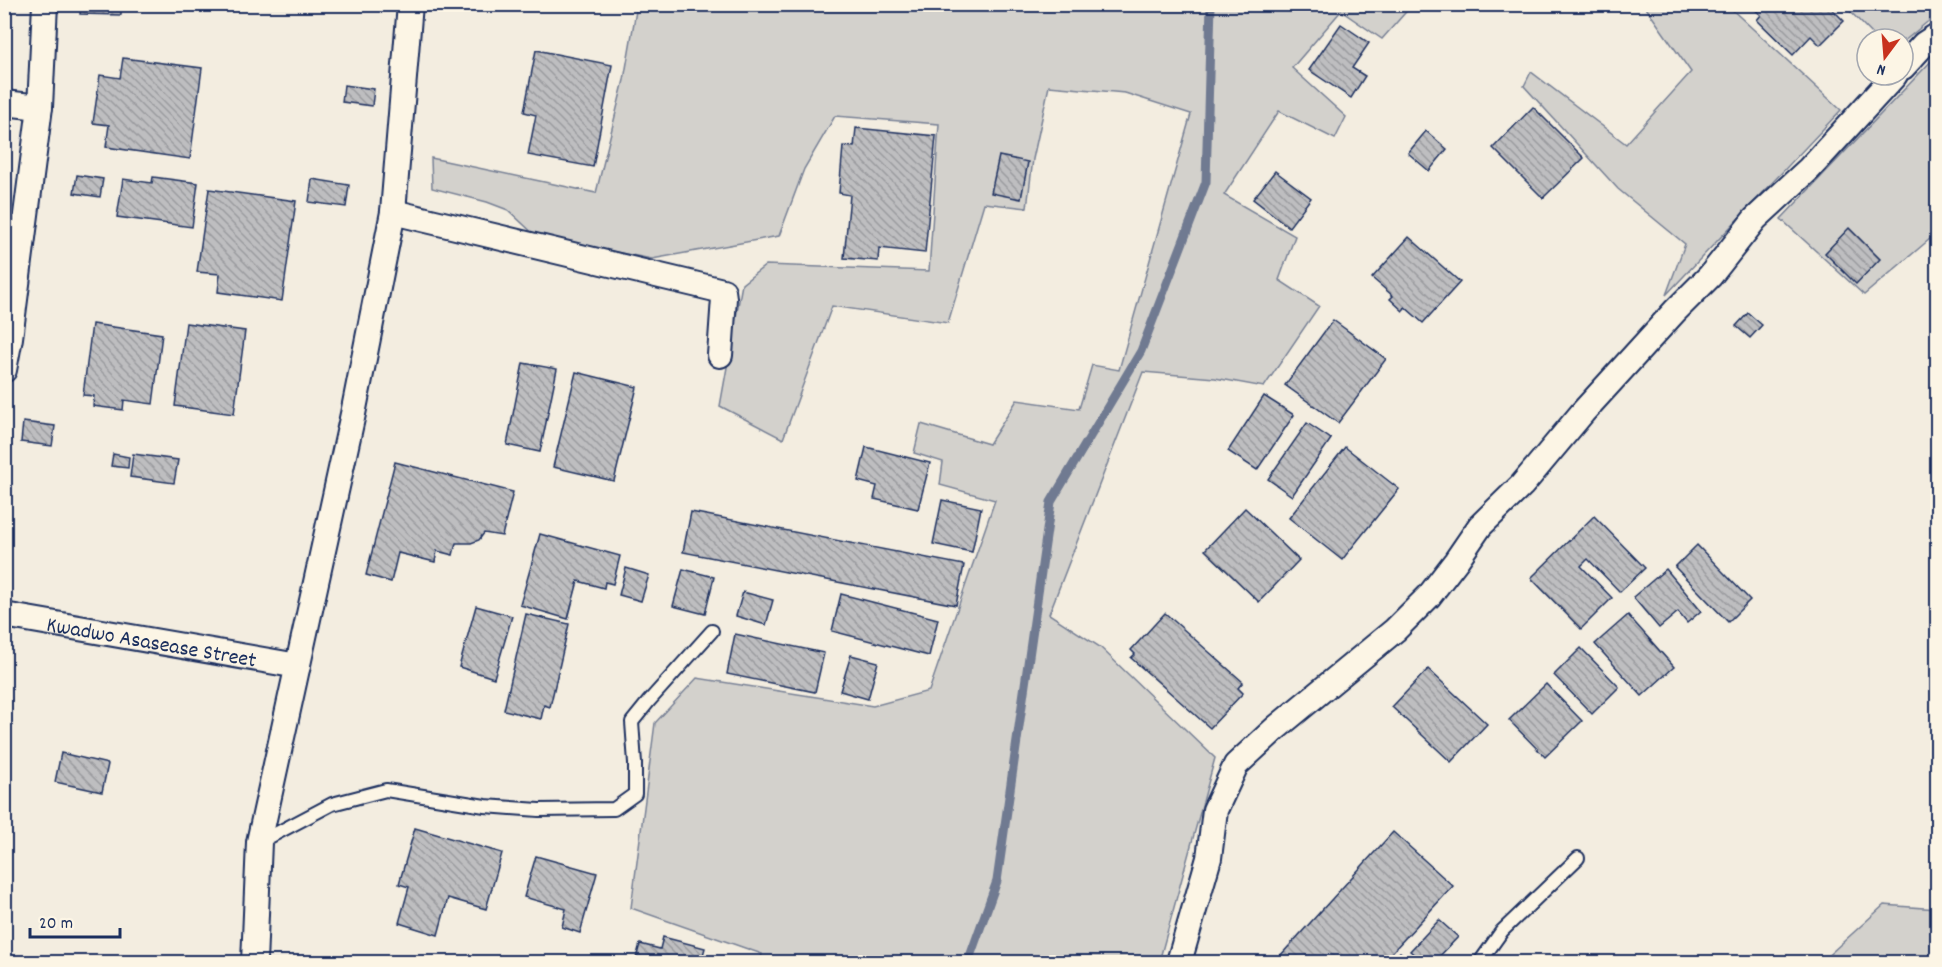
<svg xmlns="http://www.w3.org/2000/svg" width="1942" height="967" viewBox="0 0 1942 967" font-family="Dekko,sans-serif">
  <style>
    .green { fill: #d3d1cc; stroke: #778095; stroke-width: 1.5 }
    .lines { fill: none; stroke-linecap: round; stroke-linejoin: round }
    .stream { stroke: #707a91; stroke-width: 9 }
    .building { fill: url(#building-back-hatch); stroke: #1b2f5e; stroke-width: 1.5 }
    .lane-casing { stroke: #1b2f5e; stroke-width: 16 }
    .street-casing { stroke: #1b2f5e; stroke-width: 28 }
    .lane { stroke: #fcf5e5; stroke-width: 12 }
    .street { stroke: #fcf5e5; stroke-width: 24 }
    .labels { text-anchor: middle; stroke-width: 5; stroke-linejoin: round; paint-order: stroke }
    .street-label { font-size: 22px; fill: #1b2f5e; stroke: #fcf5e5 }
  </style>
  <defs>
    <pattern id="building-back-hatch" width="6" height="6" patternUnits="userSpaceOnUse" patternTransform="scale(1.5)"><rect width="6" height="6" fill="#bebec0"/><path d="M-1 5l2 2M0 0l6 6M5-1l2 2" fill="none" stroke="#9a9b9f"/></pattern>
  </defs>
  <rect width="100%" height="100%" fill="#f3ede0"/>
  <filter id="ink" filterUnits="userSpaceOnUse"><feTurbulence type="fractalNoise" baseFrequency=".0167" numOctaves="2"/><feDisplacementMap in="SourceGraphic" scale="12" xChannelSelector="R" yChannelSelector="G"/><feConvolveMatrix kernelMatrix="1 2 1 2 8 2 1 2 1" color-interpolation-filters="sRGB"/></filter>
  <g filter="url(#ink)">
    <g class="green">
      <path d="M637,5H1412L1382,39L1341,11L1292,68L1346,117L1335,139L1279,111L1224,195L1295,236L1279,280L1319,306L1264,387L1215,378L1143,372L1049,614L1100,647L1215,758L1159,962H760L762,954L631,908L655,723L697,678L873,706L929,691L995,500L940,485L943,462L914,453L921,424L989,444L1017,400L1079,409L1092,365L1119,370L1191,114L1125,93L1049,86L1033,159L1027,208L984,203L948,323L832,306L783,439L720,406L742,284L766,265L929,271L939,124L835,116L804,169L779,236L652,259L537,237L508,210L487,202L432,188L431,158L596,193L624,80Z"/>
      <path d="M1644,5H1728V6L1841,110L1666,295L1685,244L1618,189L1524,86L1531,72L1626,144L1691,72Z"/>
      <path d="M1844,5H1937V14L1903,42V39H1877Z"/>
      <path d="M1937,55V233L1864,295L1781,219Z"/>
      <path d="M1884,905L1937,909V962H1821Z"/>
    </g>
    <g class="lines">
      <path class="stream" d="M968,962L997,881L1051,502L1141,351L1206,182L1211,4"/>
    </g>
    <g class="building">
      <path d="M81,4H175L121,5V15L80,14Z"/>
      <path d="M1756,4H1827L1844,21L1820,45L1811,36L1793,55L1757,20L1761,15L1753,8Z"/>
      <path d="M1341,24L1369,43L1352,68L1365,76L1351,98L1309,70Z"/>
      <path d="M536,50L612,65L593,167L528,155L536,115L524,112Z"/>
      <path d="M123,58L202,68L190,159L106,147L109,125L93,123L100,75L120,78Z"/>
      <path d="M344,85L374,89L372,106L342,102Z"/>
      <path d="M1533,107L1584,158L1543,198L1493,148Z"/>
      <path d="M856,128L936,136L925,253L879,248L878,261L844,258L850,195L839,193L843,146L854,147Z"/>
      <path d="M1426,131L1447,149L1429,171L1408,153Z"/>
      <path d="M999,156L1028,162L1021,199L991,193Z"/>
      <path d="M1275,171L1311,198L1289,227L1253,199Z"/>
      <path d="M77,175L103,179L100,197L74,193Z"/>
      <path d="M153,177L198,183L192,227L117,217L123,179L152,183Z"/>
      <path d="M312,179L349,185L346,207L309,202Z"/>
      <path d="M209,189L296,201L282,301L218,292L220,274L197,272Z"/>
      <path d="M1849,228L1880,259L1856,284L1825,253Z"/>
      <path d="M1409,237L1460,282L1423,323L1405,307L1403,311L1390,299L1393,296L1372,278Z"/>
      <path d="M1748,313L1762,325L1750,338L1736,326Z"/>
      <path d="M1333,320L1386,359L1338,423L1285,385Z"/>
      <path d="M186,323L245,331L234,414L175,406Z"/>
      <path d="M92,324L162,334L153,404L124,400L123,410L93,406L94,396L83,395Z"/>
      <path d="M523,363L557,369L540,452L507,445Z"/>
      <path d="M576,372L637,387L614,481L553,467Z"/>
      <path d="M1264,396L1294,415L1257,470L1228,451Z"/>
      <path d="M23,422L55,426L52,446L21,442Z"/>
      <path d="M1307,423L1331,439L1292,496L1268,479Z"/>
      <path d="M866,447L930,463L918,509L874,499L877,486L858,481Z"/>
      <path d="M1345,447L1399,489L1342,560L1289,518Z"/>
      <path d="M113,454L129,457L128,468L111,466Z"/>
      <path d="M133,454L178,460L174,483L130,477Z"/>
      <path d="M395,462L513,492L502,536L484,533L479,540L471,543H456L453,555L437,551L435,562L398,553L391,582L366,575Z"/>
      <path d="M942,500L981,508L972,552L933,544Z"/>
      <path d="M1245,508L1299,560L1259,602L1205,550Z"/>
      <path d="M691,512L964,565L956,605L683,552Z"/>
      <path d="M1594,516L1645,568L1620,592L1588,559L1581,566L1612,598L1581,629L1531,578Z"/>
      <path d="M540,534L620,556L613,584L605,582L604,588L578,581L568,619L520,605Z"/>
      <path d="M1697,545L1750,600L1728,622L1675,567Z"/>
      <path d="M626,568L649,575L641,601L619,595Z"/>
      <path d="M683,569L714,577L705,614L673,606Z"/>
      <path d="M1666,569L1701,611L1687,623L1678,612L1659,628L1633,597Z"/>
      <path d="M743,592L773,600L766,625L736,616Z"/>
      <path d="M841,594L938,619L929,656L832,631Z"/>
      <path d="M476,606L512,616L494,678L459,667Z"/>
      <path d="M1165,613L1243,682L1238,688L1243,693L1210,728L1131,658L1135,654L1131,650Z"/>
      <path d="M526,614L569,624L550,707L544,705L541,719L504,710Z"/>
      <path d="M1628,615L1674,667L1642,696L1595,644Z"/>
      <path d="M735,634L824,653L815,692L727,674Z"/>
      <path d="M1581,648L1619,687L1592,714L1554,675Z"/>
      <path d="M851,655L878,662L868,699L840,691Z"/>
      <path d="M1428,669L1487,724L1451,762L1392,707Z"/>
      <path d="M1546,684L1582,721L1545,757L1509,720Z"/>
      <path d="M61,753L108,764L102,792L55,782Z"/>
      <path d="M415,828L502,853L486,909L448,898L438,935L399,923L409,887L399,884Z"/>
      <path d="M1393,832L1453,886L1383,962H1287L1280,956Z"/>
      <path d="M536,856L597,873L580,933L562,927L566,909L524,897Z"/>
      <path d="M1439,920L1458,937L1434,962H1423L1410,951Z"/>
      <path d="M663,937L705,948L701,962H635L640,944L660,949Z"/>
      <path d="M1400,952L1412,962H1390Z"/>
    </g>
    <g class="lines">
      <g class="lane-casing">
        <g id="lane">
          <path d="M260,842L332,804L386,790L485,806L539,810L614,809L635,794V763L632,722L649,701L712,631"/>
          <path d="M1480,962L1502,931L1578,858"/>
        </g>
      </g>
      <g class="street-casing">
        <g id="street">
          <path d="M1903,67L1924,44L1938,35"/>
          <path d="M4,103L40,107"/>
          <path d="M393,212L723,291L724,298L720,355"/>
          <path d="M4,370L10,338L40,107L45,4"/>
          <path id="s1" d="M4,615L298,666"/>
          <path d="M254,962L259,842L353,414L393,212L410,4"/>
          <path d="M1179,962L1209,858L1215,810L1236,765L1276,728L1395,630L1429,596L1456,561L1480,526L1522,485L1583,412L1675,311L1710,276L1755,219L1809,169L1895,75"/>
        </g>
      </g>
      <use href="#lane" class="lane"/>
      <use href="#street" class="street"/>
    </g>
  </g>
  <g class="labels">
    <g class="street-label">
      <text dy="8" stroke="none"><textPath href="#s1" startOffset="150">Kwadwo Asasease Street</textPath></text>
    </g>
  </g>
  <rect width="1942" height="967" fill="none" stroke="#fcf5e5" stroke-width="24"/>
  <rect x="12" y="12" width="1918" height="943" fill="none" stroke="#1b2f5e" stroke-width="2" filter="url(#ink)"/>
  <g transform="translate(1885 57) rotate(196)"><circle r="28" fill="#fcf5e5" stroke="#a2a6af" stroke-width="1.5"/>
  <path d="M0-4.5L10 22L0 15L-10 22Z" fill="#c8321e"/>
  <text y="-9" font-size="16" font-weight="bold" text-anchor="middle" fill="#1b2f5e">N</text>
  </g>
  <path d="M30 928v9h90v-9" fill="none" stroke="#1b2f5e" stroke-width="3"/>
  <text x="39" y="928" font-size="18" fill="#1b2f5e" stroke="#fcf5e5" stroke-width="4.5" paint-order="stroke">20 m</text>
</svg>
